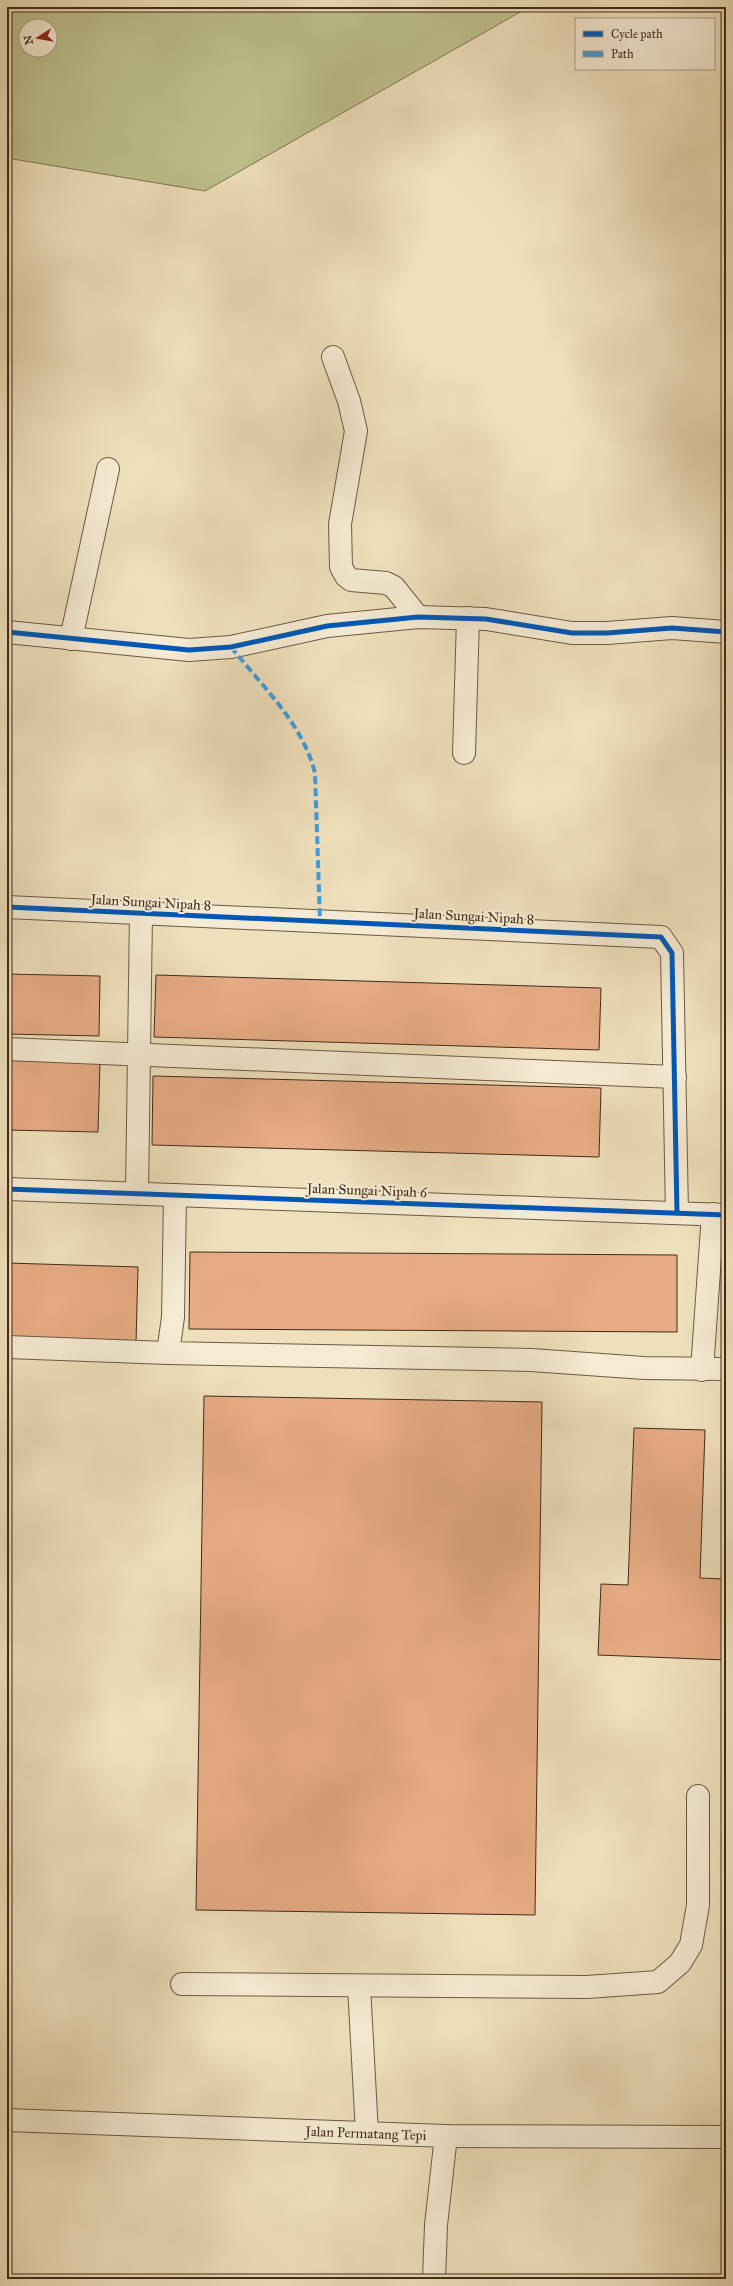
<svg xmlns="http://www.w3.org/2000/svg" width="733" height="2286" viewBox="0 0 733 2286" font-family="'IM FELL Great Primer',serif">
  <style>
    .green { fill: #bec18d; stroke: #807654; fill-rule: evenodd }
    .building { fill: #e7ac85; stroke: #412a1b }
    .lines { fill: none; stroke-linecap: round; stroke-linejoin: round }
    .minor-casing { stroke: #6c5843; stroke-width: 24 }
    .minor { stroke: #f5ebd3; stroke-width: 22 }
    .quiet { stroke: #3f9cdf; stroke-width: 4; stroke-dasharray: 8 4; stroke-linecap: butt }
    .cycleway-casing { stroke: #f5ebd3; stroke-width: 8 }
    .cycleway { stroke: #0057b8; stroke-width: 5 }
    .labels { text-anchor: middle; stroke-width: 4; stroke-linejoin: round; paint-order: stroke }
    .street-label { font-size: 14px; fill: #412a1b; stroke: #f5ebd3 }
  </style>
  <rect width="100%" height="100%" fill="#efe0bc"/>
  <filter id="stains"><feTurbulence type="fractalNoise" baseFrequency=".005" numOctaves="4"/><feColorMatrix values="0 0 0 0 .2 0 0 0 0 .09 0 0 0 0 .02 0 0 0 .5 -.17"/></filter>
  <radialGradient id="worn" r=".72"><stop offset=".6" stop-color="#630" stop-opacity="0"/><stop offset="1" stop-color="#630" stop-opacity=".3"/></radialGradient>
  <path class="green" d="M7,7H529L205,191L7,158ZM26,26H50V50H26Z"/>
  <g class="building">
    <path d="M7,974L100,976L99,1036L7,1034Z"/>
    <path d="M156,975L601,988L599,1050L154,1037Z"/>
    <path d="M7,1060L100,1062L98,1132L7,1130Z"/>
    <path d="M153,1076L601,1088L599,1157L152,1145Z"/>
    <path d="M725,1239H726V1327H723Z"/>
    <path d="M190,1252L677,1255V1332L189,1329Z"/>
    <path d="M7,1263L138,1267L136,1343L7,1340Z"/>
    <path d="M204,1396L542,1402L535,1915L196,1910Z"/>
    <path d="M634,1428L705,1430L700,1578L726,1579V1660L598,1655L601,1584L628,1585Z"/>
  </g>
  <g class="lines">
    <g class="minor-casing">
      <g id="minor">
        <path d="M333,357L349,401L356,431L340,524L341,567L346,576L351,580L386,583L394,587L418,617"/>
        <path d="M7,632L189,650L231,647L327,626L418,617L486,619L572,633H607L672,628L726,632"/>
        <path d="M71,639L108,469"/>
        <path d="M464,753L468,618"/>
        <path d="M7,907L661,937L672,953L677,1213"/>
        <path d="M7,1049L675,1077"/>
        <path d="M7,1189L726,1215"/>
        <path d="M137,1193L141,913"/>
        <path d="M175,1195L173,1317L168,1353L531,1360L644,1368L726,1369"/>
        <path d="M7,1347L168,1353"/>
        <path d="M702,1370L713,1214"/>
        <path d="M182,1984L587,1987L658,1982L680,1963L691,1945L698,1905V1796"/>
        <path d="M359,1986L367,2133"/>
        <path d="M7,2120L446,2136L726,2137"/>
        <path d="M434,2279L436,2225L446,2136"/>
      </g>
    </g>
    <use href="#minor" class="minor"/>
    <path class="quiet" d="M231,647C262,686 303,724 315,773L320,921"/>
    <g class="cycleway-casing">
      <g id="cycleway">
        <path d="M7,632L189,650L231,647L327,626L418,617L486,619L572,633H607L672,628L726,632"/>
        <path d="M7,907L661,937L672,953L677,1213"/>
        <path d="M7,1189L726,1215"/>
      </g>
    </g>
    <use href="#cycleway" class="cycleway"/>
  </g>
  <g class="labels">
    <g class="street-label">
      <text transform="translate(151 902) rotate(3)" y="5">Jalan Sungai Nipah 8</text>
      <text transform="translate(474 916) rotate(3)" y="5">Jalan Sungai Nipah 8</text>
      <text transform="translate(367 1190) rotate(2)" y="5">Jalan Sungai Nipah 6</text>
      <text transform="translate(366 2133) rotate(2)" y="5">Jalan Permatang Tepi</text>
    </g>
  </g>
  <rect width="733" height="2286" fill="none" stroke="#efe0bc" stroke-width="24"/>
  <rect x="8" y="8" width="717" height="2270" fill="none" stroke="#412a1b" stroke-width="2"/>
  <rect x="12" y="12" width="709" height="2262" fill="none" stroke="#412a1b"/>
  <rect x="575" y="18" width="140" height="52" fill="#f5ebd3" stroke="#ad9e89"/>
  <rect x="583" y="31" width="20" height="6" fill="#0057b8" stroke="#ad9e89"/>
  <text x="611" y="38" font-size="12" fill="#412a1b">Cycle path</text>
  <rect x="583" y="51" width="20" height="6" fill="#3f9cdf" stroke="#ad9e89"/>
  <text x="611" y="58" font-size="12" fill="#412a1b">Path</text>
  <g transform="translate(38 38) rotate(258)"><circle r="19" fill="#f5ebd3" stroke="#ad9e89"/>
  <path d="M0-3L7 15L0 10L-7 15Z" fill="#8f2418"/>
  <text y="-6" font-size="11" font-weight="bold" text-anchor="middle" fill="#412a1b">N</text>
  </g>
  <rect width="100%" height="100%" filter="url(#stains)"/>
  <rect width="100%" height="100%" fill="url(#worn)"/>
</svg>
